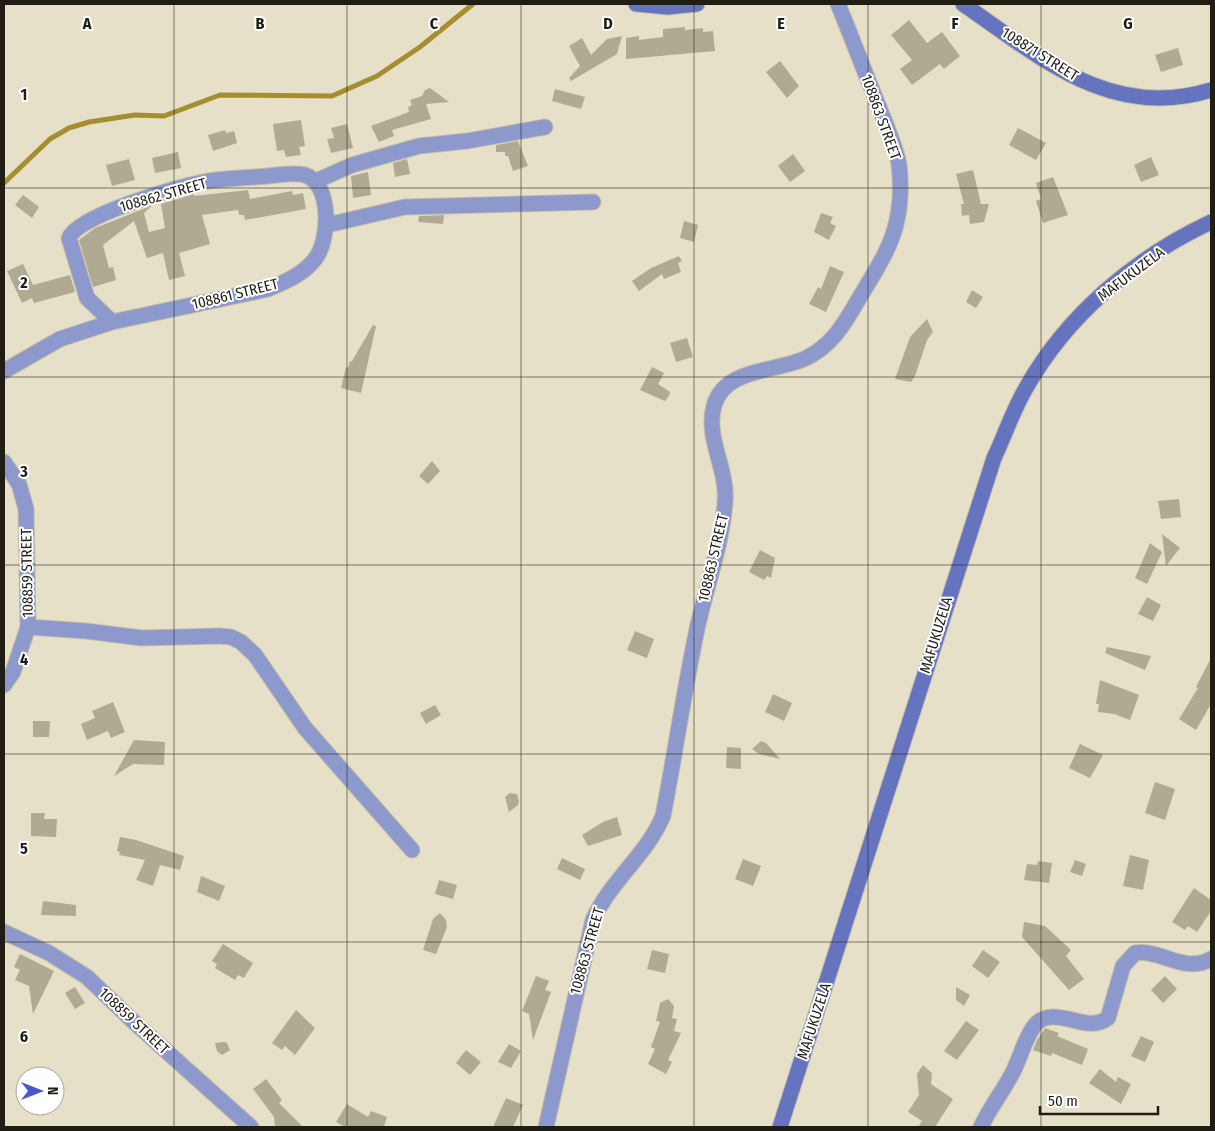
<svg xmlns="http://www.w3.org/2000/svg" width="1215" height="1131" viewBox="0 0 1215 1131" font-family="'Fira Sans Condensed',sans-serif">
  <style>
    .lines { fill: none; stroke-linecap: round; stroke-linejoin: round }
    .stream { stroke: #a58e30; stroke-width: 5 }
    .building { fill: #b0aa92 }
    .street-casing { stroke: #c3bda8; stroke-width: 17 }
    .secondary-casing { stroke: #c3bda8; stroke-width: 17 }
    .street { stroke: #8d98cd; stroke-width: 15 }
    .secondary { stroke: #6674c0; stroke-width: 15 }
    .grid { fill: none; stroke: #1f1d14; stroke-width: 1; stroke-opacity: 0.55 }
    .labels { text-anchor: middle; stroke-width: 4; stroke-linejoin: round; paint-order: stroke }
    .street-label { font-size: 15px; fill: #1f1d14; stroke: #fff }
    .grid-label { font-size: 16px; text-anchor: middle; font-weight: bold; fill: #1f1d14; stroke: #fff; stroke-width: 4; stroke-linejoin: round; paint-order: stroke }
  </style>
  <rect width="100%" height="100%" fill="#e7e0c8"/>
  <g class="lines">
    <path class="stream" d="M4,183L50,139L69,128L89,122L135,115L164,116L220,95L332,96L377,76L420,47L473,4"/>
  </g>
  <g class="building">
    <path d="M909,20L927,43L942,32L960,56L944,69L940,64L912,85L900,69L912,60L891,35Z"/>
    <path d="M685,27V30L703,28V32L713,31L715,51L626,59V38L639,36V40L663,37V29Z"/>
    <path d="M622,36L617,54L571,81L569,78L580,66L569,46L582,38L591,55L607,39Z"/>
    <path d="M1178,48L1183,65L1161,72L1155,55Z"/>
    <path d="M780,61L799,86L787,98L766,72Z"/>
    <path d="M430,88L449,102L426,104L431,119L392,130L394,136L379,142L371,126L409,112L408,107L412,105L410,100L422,96L425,90Z"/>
    <path d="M555,89L585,97L581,109L552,101Z"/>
    <path d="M301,120L305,146L299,147L301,155L286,157L284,150L277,151L273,124Z"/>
    <path d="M347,124L353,148L331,153L327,139L334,138L331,128Z"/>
    <path d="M1018,128L1046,143L1036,160L1009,145Z"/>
    <path d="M225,130L226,133L234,131L237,143L213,151L208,135Z"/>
    <path d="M518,141L528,166L513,171L508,156H505V152H496V145Z"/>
    <path d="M178,152L181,168L155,173L152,158Z"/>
    <path d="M793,154L805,171L790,182L778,166Z"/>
    <path d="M1151,157L1159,175L1141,182L1134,165Z"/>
    <path d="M129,159L135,180L112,186L106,165Z"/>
    <path d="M407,159L410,174L395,177L393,163Z"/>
    <path d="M973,170L981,204H989L984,222L970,224L969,215L962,216L961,204H964L956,174Z"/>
    <path d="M368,172L371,195L353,198L351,176Z"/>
    <path d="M1053,177L1068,215L1043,223L1036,201L1041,199L1036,183Z"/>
    <path d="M248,190L250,199L292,191L293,195L303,193L306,209L245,220L244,215H239L238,210L202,215L210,244L179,253L185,276L169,280L163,253L147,258L134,221L103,245L109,268L113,267L116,280L93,287L79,240L95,228L153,205L144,213L149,232L165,228L161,204L194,194V196Z"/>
    <path d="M23,195L39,207L32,218L15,205Z"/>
    <path d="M821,213L833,217L830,223L836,226L829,240L814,232Z"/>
    <path d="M444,215L443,224L418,222L419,216Z"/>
    <path d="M684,221L698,225L694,242L680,238Z"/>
    <path d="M679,256L682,261L678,263L681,272L664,279L662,274L639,291L632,281L651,268Z"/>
    <path d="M23,264L33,285L70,275L75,292L34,303L32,298L22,303L7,271Z"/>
    <path d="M830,266L844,272L826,312L809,304L818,287L821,289Z"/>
    <path d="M972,290L983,297L976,308L966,302Z"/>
    <path d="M927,319L933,332L927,340L915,376L911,382L895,379L910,337Z"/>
    <path d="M373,325L376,326L361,393L341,388L346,367L348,368L350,361H352Z"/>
    <path d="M687,338L693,357L676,362L670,343Z"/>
    <path d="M652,367L664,373L658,384L670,392L669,396L665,401L640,390Z"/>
    <path d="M432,461L440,471L428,484L419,476Z"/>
    <path d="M1179,499L1181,517L1161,519L1158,501Z"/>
    <path d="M1162,534L1180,548L1166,566Z"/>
    <path d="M1150,543L1162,552L1147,584L1135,578Z"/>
    <path d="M760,550L775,558L771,578L767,576L764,580L749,572Z"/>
    <path d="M1147,597L1161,605L1153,621L1138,614Z"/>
    <path d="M635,631L654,639L647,658L627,650Z"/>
    <path d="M1107,647L1151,656L1145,670L1105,653Z"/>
    <path d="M1211,658V704L1196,730L1179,719L1198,688L1196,687Z"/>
    <path d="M1100,680L1139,695L1130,720L1114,714L1098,712L1099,704H1096Z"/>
    <path d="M773,694L792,703L784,721L765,712Z"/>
    <path d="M113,702L125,732L111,738L108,731L87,740L81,724L95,718L92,711Z"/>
    <path d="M435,705L441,715L426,724L420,713Z"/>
    <path d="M33,721H50L49,737H33Z"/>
    <path d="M134,740L165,742L164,765L133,764L114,776Z"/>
    <path d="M761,741L766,743L780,759L759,754L752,749Z"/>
    <path d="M1080,744L1103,755L1090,778L1069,768Z"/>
    <path d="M727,747L741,748V769L726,768Z"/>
    <path d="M1155,782L1175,789L1165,820L1145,813Z"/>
    <path d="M510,793L517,794L519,801L518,805L509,812L505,797Z"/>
    <path d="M31,813H45L44,819H57L56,837L31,836Z"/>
    <path d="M617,817L622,835L588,846L582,835L603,822Z"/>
    <path d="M120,837L136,840L184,856L180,870L160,865L153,886L136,880L145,860L119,855L120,852L117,851Z"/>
    <path d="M1130,855L1149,860L1143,890L1123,886Z"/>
    <path d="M562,858L585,869L580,880L557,869Z"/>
    <path d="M743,859L761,866L753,886L735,879Z"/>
    <path d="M1075,860L1086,864L1082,876L1070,872Z"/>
    <path d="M1038,861L1052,863L1049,883L1024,880L1027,864L1037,865Z"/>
    <path d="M201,876L225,886L219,901L197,892Z"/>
    <path d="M439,880L457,885L453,899L435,894Z"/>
    <path d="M1194,888L1211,900V911L1197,932L1188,926L1185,930L1172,922Z"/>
    <path d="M43,901L76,905V916L41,915Z"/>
    <path d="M440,913L446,920L447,927L436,954L423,950L433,919Z"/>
    <path d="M1024,922L1045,926L1071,950L1066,956L1084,979L1069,990L1022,937Z"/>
    <path d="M223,944L253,963L244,978L238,975L235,980L215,968L217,964L212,961Z"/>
    <path d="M652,950L669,954L665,973L647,969Z"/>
    <path d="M983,950L1000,962L988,978L972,966Z"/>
    <path d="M20,954L54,971L33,1014L29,986L15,980L20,970L14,967Z"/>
    <path d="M536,976L549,981L545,990L551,992L533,1040L529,1014L522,1011Z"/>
    <path d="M1165,976L1177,989L1163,1003L1151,990Z"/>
    <path d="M75,987L85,1003L75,1009L65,993Z"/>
    <path d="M956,987L970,995L964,1006L956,1000Z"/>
    <path d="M668,999L674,1006L672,1018L677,1019L674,1031L681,1033L668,1060L672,1062L666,1074L648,1064L655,1049L651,1047L660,1022L656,1021L660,1003Z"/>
    <path d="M296,1010L315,1028L295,1055L285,1046L282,1050L272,1043Z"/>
    <path d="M966,1021L979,1030L957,1060L944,1051Z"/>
    <path d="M1045,1028L1059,1033L1057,1036L1088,1049L1082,1065L1052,1053L1051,1056L1033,1050L1037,1040Z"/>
    <path d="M1141,1036L1154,1042L1145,1062L1131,1056Z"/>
    <path d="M224,1042L227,1043L230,1050L222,1055L217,1051L215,1043Z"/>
    <path d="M509,1044L521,1051L511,1068L498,1062Z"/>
    <path d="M466,1050L481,1062L470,1075L456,1063Z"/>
    <path d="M923,1065L932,1073L931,1084L953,1099L935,1127H918L922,1121L908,1112L919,1095L917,1074Z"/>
    <path d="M1100,1069L1116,1082L1118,1077L1131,1084L1121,1104L1089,1083Z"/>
    <path d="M266,1079L282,1100L279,1103L303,1127H275L274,1117L253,1089Z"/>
    <path d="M506,1098L523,1105L513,1127H493Z"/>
    <path d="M347,1104L368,1117L371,1111L387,1117L384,1126L386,1127H345L336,1122Z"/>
  </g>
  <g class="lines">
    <g class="street-casing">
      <g id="street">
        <path d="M316,181L352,165L419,146L467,141L545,127"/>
        <path d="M327,225L405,207L593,202"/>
        <path d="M4,371L60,339L112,322L268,289C285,282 304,274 315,259C330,241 332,183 305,175C294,172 280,175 268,176C246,178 224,178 203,182C178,187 78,215 69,238L87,298L112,322"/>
        <path d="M4,462L19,484L26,509L28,627L13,672L4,685"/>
        <path d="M28,627L86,631L142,638L219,636L231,637L241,642L255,655L305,728L412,850"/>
        <path d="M4,932L49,953L87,977L136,1024L251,1127"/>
        <path d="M546,1127L593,920C610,881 646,856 663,816C675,754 684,691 697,629C706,587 722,545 725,502C728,469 705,438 714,406C724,368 775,372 804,359C833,346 846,321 861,295C875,272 892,246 897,220C901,202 901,182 899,164C895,145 886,125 879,107C865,73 852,38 838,4"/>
        <path d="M981,1127C990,1107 1004,1090 1014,1070C1021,1055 1025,1038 1035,1025C1039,1020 1046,1017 1052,1017C1072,1016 1090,1031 1108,1018L1123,966L1135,953C1161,949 1184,974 1211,959"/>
      </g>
    </g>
    <g class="secondary-casing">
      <g id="secondary">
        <path d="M636,4L668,7L697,4"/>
        <path d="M963,4C1040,57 1111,121 1211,90"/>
        <path d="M780,1127L994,458C1005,435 1013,410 1026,388C1067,315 1136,257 1211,222"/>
      </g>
    </g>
    <use href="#street" class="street"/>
    <use href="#secondary" class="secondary"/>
  </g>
  <path class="grid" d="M174,4V1127M347,4V1127M521,4V1127M694,4V1127M868,4V1127M1041,4V1127M4,188H1211M4,377H1211M4,565H1211M4,754H1211M4,942H1211"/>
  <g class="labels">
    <g class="street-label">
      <text transform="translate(1040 54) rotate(32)" y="5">108871 STREET</text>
      <text transform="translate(881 117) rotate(70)" y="5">108863 STREET</text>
      <text transform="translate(163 195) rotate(-16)" y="5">108862 STREET</text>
      <text transform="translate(1131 274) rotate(-37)" y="5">MAFUKUZELA</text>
      <text transform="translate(235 294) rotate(-14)" y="5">108861 STREET</text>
      <text transform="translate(713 558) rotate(-77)" y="5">108863 STREET</text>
      <text transform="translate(27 573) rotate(-91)" y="5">108859 STREET</text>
      <text transform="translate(936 635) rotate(-73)" y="5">MAFUKUZELA</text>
      <text transform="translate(587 951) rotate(-74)" y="5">108863 STREET</text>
      <text transform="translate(134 1021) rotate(43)" y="5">108859 STREET</text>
      <text transform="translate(814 1021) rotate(-72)" y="5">MAFUKUZELA</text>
    </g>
  </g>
  <g class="grid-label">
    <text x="87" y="29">A</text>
    <text x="260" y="29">B</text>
    <text x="434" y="29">C</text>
    <text x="608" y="29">D</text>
    <text x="781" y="29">E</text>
    <text x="955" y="29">F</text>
    <text x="1128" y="29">G</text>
    <text x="24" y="100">1</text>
    <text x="24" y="288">2</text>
    <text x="24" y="477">3</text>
    <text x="24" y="665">4</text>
    <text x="24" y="854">5</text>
    <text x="24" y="1042">6</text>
  </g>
  <rect width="1215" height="1131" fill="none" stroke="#1f1d14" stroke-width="10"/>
  <g transform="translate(40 1091) rotate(90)"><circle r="24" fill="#ffffff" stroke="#a5a5a1"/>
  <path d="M0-4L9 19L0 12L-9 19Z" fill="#4c56cb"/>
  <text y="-8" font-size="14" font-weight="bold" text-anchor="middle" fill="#1f1d14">N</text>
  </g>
  <path d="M1040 1106v8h118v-8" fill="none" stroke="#1f1d14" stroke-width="2.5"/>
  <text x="1048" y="1106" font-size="15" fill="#1f1d14" stroke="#ffffff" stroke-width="4" paint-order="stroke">50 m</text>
</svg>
